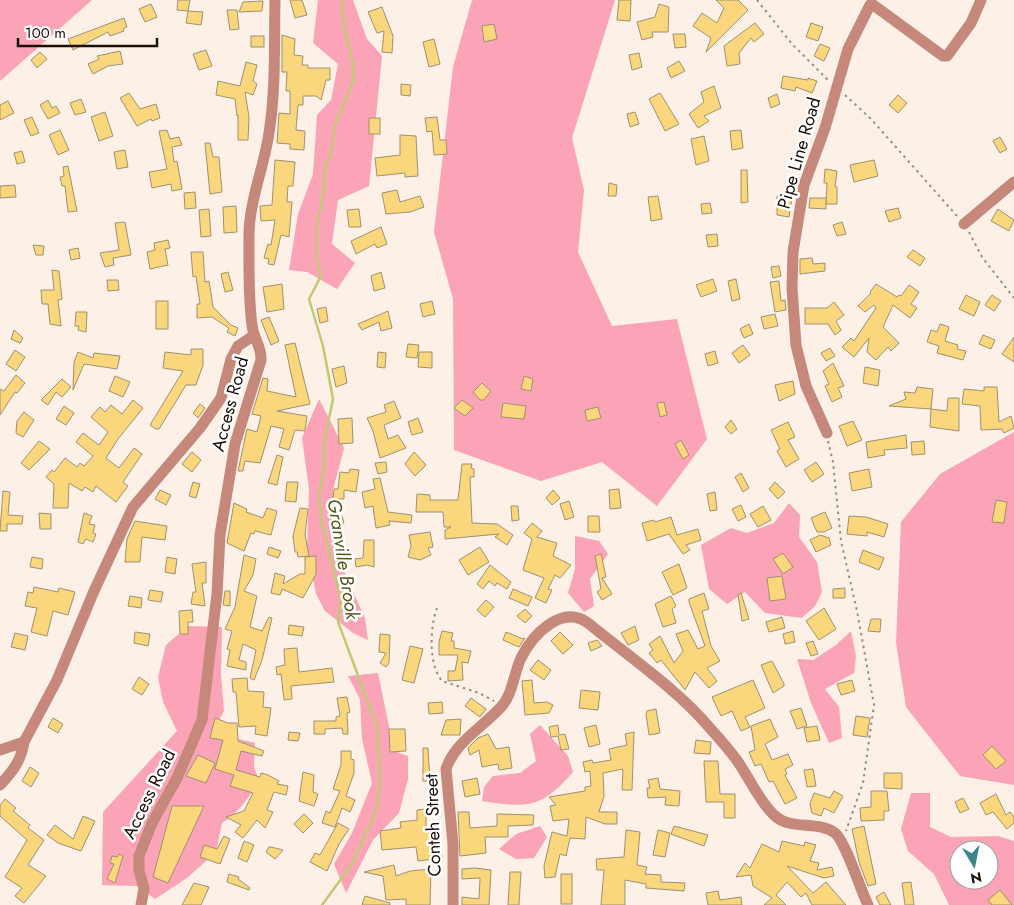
<svg xmlns="http://www.w3.org/2000/svg" width="1014" height="905" viewBox="0 0 1014 905" font-family="Jost,sans-serif">
  <style>
    .green { fill: #fba3b7; fill-rule: evenodd }
    .lines { fill: none; stroke-linecap: round; stroke-linejoin: round }
    .stream { stroke: #becb71; stroke-width: 2.5 }
    .building { fill: #fad77d; stroke: #9f9170 }
    .path { stroke: #998e84; stroke-width: 2; stroke-dasharray: 2.5 4; stroke-linecap: butt }
    .minor { stroke: #c5887a; stroke-width: 11 }
    .labels { text-anchor: middle; stroke-width: 5; stroke-linejoin: round; paint-order: stroke }
    .street-label { font-size: 18px; fill: #1a1007; stroke: #fff }
    .water-label { font-size: 19px; font-style: italic; fill: #535b1a; stroke: #fff }
  </style>
  <rect width="100%" height="100%" fill="#fdf0e6"/>
  <g class="green">
    <path d="M0,0H92L0,81Z"/>
    <path d="M318,0H353L367,39L382,56L369,186L338,200L332,244L355,263L337,289L307,272L289,270L298,214L313,174L317,115L331,100L338,64L313,43Z"/>
    <path d="M472,0H615L572,138L584,190L578,252L612,326L677,319L707,439L657,506L602,462L541,481L454,450L453,299L434,232L453,67Z"/>
    <path d="M319,399L344,448L333,490L337,556L365,618L368,640L353,633L325,611L316,594L307,549L309,489L302,438Z"/>
    <path d="M1014,432V785L960,776L906,707L896,643L901,522L940,474Z"/>
    <path d="M789,503L800,515L799,537L817,562L822,592L815,606L802,618L765,613L745,592L727,604L709,589L701,545L731,528L747,533L774,523Z"/>
    <path d="M575,536L599,541L608,554L590,579L594,606L584,612L568,593L575,569Z"/>
    <path d="M188,626L222,627L221,674L224,711L212,733L255,743L254,767L259,780C252,794 237,815 222,823L216,852L187,878L155,899L137,886L102,885L103,812L177,731L163,702L158,677L166,645Z"/>
    <path d="M851,631L856,656L854,673L825,689L839,707L842,738L829,743L811,703L797,659L813,660L836,645Z"/>
    <path d="M378,673L394,751L408,756V779L399,813L373,840L346,893L334,864L352,833L372,783L362,739L360,699L348,676Z"/>
    <path d="M540,725L568,756L573,772C541,809 527,808 482,801L484,787L493,776L520,773L536,761L530,734Z"/>
    <path d="M911,793H930V827L951,837L998,836L1014,841V905H949L934,874L908,851L901,829ZM959,850H989V880H959Z"/>
    <path d="M540,826L547,837L534,858L516,859L499,849L516,834Z"/>
  </g>
  <g class="lines">
    <path class="stream" d="M322,905L352,864L377,808L380,780L377,726L338,622L341,600L321,518L319,496L324,467V443L333,399L323,346L309,299L321,276L317,261V223L323,199L325,169L332,147L334,128L353,81V63L344,27L342,0"/>
  </g>
  <g class="building">
    <path d="M178,0H190L188,11L177,10Z"/>
    <path d="M290,0H302L307,15L295,18Z"/>
    <path d="M619,0H631L630,21L617,20Z"/>
    <path d="M716,0H738L748,10L706,52L711,38L693,26L702,13L717,23L724,8Z"/>
    <path d="M263,1L262,11L239,12L243,2Z"/>
    <path d="M151,4L157,17L145,22L139,9Z"/>
    <path d="M659,4L669,7L668,32H652L653,37L642,40L637,22L655,17Z"/>
    <path d="M382,7L393,36L392,53L382,52L384,31L377,33L368,12Z"/>
    <path d="M227,10H237L239,29L230,30Z"/>
    <path d="M188,11L203,12L201,25L186,23Z"/>
    <path d="M124,18L127,27L123,29L124,31L110,36L108,32L73,50L68,39Z"/>
    <path d="M755,23L764,34L754,42L751,38L739,53L740,64L727,66L724,46Z"/>
    <path d="M811,23L823,27L818,41L806,37Z"/>
    <path d="M494,24L497,39L484,42L482,26Z"/>
    <path d="M673,34H685L686,47L675,48Z"/>
    <path d="M282,35L295,39L294,55L303,56L302,65H308V68H330V80H326L321,100L316,96H303V105H298L296,130L305,131L304,150L290,149V144L277,143L279,113L290,114V91H286L287,72H282Z"/>
    <rect x="251" y="36" width="13" height="11"/>
    <path d="M434,39L440,64L429,67L423,42Z"/>
    <path d="M820,44L830,48L824,61L814,56Z"/>
    <path d="M206,50L212,66L199,70L193,54Z"/>
    <path d="M120,51L123,64L108,66L93,74L88,64L99,59L97,56Z"/>
    <path d="M40,52L47,59L37,68L31,60Z"/>
    <path d="M639,53L642,67L632,70L629,55Z"/>
    <path d="M679,61L685,71L671,78L667,68Z"/>
    <path d="M246,62L257,65L253,81L257,84L253,95L245,92L249,117L248,140H238V115L237,116L235,99L216,95L218,81L240,86Z"/>
    <path d="M783,76L808,80V78L817,81L812,93L796,87L795,91L781,88Z"/>
    <path d="M401,84L411,85L410,96L401,95Z"/>
    <path d="M714,86L721,108L704,116L709,121L698,128L689,114L704,102L701,92Z"/>
    <path d="M129,93L140,109L156,104L160,118L152,121L151,119L137,126L120,98Z"/>
    <path d="M660,93L679,124L665,131L649,99Z"/>
    <path d="M777,94L780,104L771,108L768,98Z"/>
    <path d="M898,95L907,103L898,113L889,105Z"/>
    <path d="M81,99L86,112L75,115L70,103Z"/>
    <path d="M48,100L52,108L56,106L60,113L48,119L40,105Z"/>
    <path d="M8,101L14,113L0,120V105Z"/>
    <path d="M105,112L113,136L99,141L91,117Z"/>
    <path d="M635,112L639,124L630,127L627,114Z"/>
    <path d="M32,117L39,133L31,136L24,120Z"/>
    <path d="M437,117L440,140H446L447,154L434,155L432,131L427,132L425,118Z"/>
    <rect x="369" y="118" width="11" height="16"/>
    <path d="M60,130L69,150L58,155L49,135Z"/>
    <path d="M167,130L170,139L179,137L182,145L172,147L174,162L177,161L182,189L172,191L171,184L152,188L149,172L167,169L159,131Z"/>
    <path d="M741,130L743,148L732,150L730,131Z"/>
    <path d="M400,135L416,136L418,176L405,177V173L377,176L375,158L400,155Z"/>
    <path d="M704,136L709,161L696,165L691,139Z"/>
    <path d="M1000,137L1007,149L1000,153L993,141Z"/>
    <path d="M205,143H210L213,157H219L222,192L210,194Z"/>
    <path d="M125,150L128,167L117,169L114,152Z"/>
    <path d="M22,151L25,162L17,164L14,153Z"/>
    <path d="M275,160L295,162L293,186H288L287,202H292L289,237L281,235L274,265L268,264L269,259L264,258L268,244L271,245L275,220L261,221L260,206L272,205Z"/>
    <path d="M874,160L878,176L854,182L850,165Z"/>
    <path d="M68,166L77,211L68,212L65,186H62L60,177L64,176L63,167Z"/>
    <path d="M825,169L837,171L835,187H837V204H826L827,183H824Z"/>
    <path d="M741,170H747L748,202L741,203Z"/>
    <path d="M609,183L617,185L616,196H608Z"/>
    <path d="M15,185L16,197L0,198V186Z"/>
    <path d="M397,190L400,202L420,196L424,207L410,212L386,214L382,193Z"/>
    <path d="M195,192L196,208L185,209L184,193Z"/>
    <path d="M658,196L662,219L651,221L648,197Z"/>
    <path d="M777,196L792,198L789,217L777,215Z"/>
    <path d="M810,198H826V209L809,208Z"/>
    <path d="M710,203L712,213L702,214L701,204Z"/>
    <path d="M236,206L237,232L224,233L223,207Z"/>
    <path d="M898,208L901,218L889,222L885,211Z"/>
    <path d="M209,209L211,236L201,237L199,210Z"/>
    <path d="M359,209L361,227H349L347,210Z"/>
    <path d="M998,209L1014,220L1009,231L991,221Z"/>
    <path d="M125,222L131,255L113,258L114,265L105,267L100,253L119,250L115,223Z"/>
    <path d="M842,222L846,234L837,236L833,225Z"/>
    <path d="M381,227L387,244L377,248L375,244L356,254L351,241Z"/>
    <path d="M717,234L718,246L708,247L706,235Z"/>
    <path d="M168,240L170,248L165,249L168,265L150,269L147,252L155,250L154,243Z"/>
    <path d="M33,245L44,246L43,255H36Z"/>
    <path d="M78,248L80,258L71,260L69,250Z"/>
    <path d="M913,250L925,258L920,266L907,257Z"/>
    <path d="M191,252H203L205,282L209,281L213,307L231,325L238,328L235,336L227,332L229,328L212,317L197,318V304H200L196,276L193,277Z"/>
    <path d="M812,258L813,264L825,263V271L800,274V259Z"/>
    <path d="M779,266L781,276L773,278L771,267Z"/>
    <path d="M52,270L59,271L62,299L58,300L61,326L50,324L48,304H42L41,290H54Z"/>
    <path d="M228,272L233,290L225,292L221,274Z"/>
    <path d="M381,272L385,288L374,291L371,276Z"/>
    <path d="M713,279L717,291L701,297L696,285Z"/>
    <path d="M736,279L740,299L732,301L728,281Z"/>
    <path d="M107,280H118L119,290L108,291Z"/>
    <path d="M779,281L781,301L785,300L786,310L775,312L770,282Z"/>
    <path d="M282,284L284,309L267,312L263,287Z"/>
    <path d="M876,284L897,297L899,295L901,296L909,285L919,292L911,304L917,308L910,318L893,305L883,327L899,343L891,351L888,347L876,360L867,352L869,338L854,357L842,347L851,338L854,341L876,308L874,305L865,312L858,306L871,293L870,292Z"/>
    <path d="M966,295L980,302L974,316L959,309Z"/>
    <path d="M992,295L1001,301L994,311L985,305Z"/>
    <rect x="156" y="301" width="12" height="28"/>
    <path d="M432,301L435,314L423,317L420,304Z"/>
    <path d="M834,302L844,315L836,321L841,330L835,335L828,324H805V308H827Z"/>
    <path d="M326,307L328,321L320,323L317,309Z"/>
    <path d="M388,311L392,328L381,331L379,322L362,330L358,324Z"/>
    <path d="M76,312H87L86,332L78,330L79,326H75Z"/>
    <path d="M775,314L778,326L764,329L761,317Z"/>
    <path d="M269,317L279,341L271,345L261,320Z"/>
    <path d="M749,324L753,334L744,338L740,329Z"/>
    <path d="M940,324L949,327L945,341L958,345L957,349L966,351L963,360L937,353L939,346L927,342L931,330L937,332Z"/>
    <path d="M14,330L23,338L20,343L11,339Z"/>
    <path d="M983,335L995,340L991,349L979,344Z"/>
    <path d="M1014,337V362L1002,354Z"/>
    <path d="M295,343L310,404L277,411L307,416L305,431L295,430L289,450L279,447L284,429L271,426L260,463L245,461L243,471H238L247,429L257,432L261,416L252,414L263,378L268,379L267,391L296,397L285,345Z"/>
    <path d="M408,344L419,345L417,358L406,357Z"/>
    <path d="M743,345L750,355L739,363L732,353Z"/>
    <path d="M830,348L835,356L826,361L821,353Z"/>
    <path d="M191,349H203V365L196,385H186L159,429H156L150,425L183,371L163,368L165,352L191,355Z"/>
    <path d="M15,350L25,357L16,371L6,364Z"/>
    <path d="M715,351L718,363L708,366L705,354Z"/>
    <path d="M78,352L93,358L94,353L120,356L117,369L84,364L73,390L74,362Z"/>
    <path d="M378,352L386,353L385,368L377,367Z"/>
    <path d="M419,352H432V368L418,367Z"/>
    <path d="M833,363L844,386L838,388L842,397L832,402L825,386L829,384L823,371Z"/>
    <path d="M344,366L347,383L336,387L332,369Z"/>
    <path d="M865,367L880,370L878,386L863,383Z"/>
    <path d="M16,375L25,383L17,393L15,392L0,415V389L4,391Z"/>
    <path d="M115,376L130,382L123,397L109,391Z"/>
    <path d="M524,376L533,379L531,391L521,389Z"/>
    <path d="M62,379L71,387L62,397L56,392L48,405L41,400Z"/>
    <path d="M793,381L795,394L779,401L775,385Z"/>
    <path d="M482,383L491,391L484,400H480L473,392Z"/>
    <path d="M917,387L933,389L931,409L889,406L906,399L904,392L915,393Z"/>
    <path d="M984,387H997L999,422L1011,416L1014,428L1004,433L1002,429L981,430L980,406L962,404L964,389L984,391Z"/>
    <path d="M948,398H959V431L930,427L931,409L947,411Z"/>
    <path d="M133,400L143,408L118,439L106,458L119,468L134,448L142,454L123,482L128,486L116,502L96,486L93,492L85,487L82,491L69,483L68,508H53L54,484L46,477L52,470L54,472L65,458L77,467L80,463L84,466L93,456L76,442L83,433L99,445L108,432L91,417L100,407L105,412L111,405L122,414Z"/>
    <path d="M462,400L473,408L465,416L454,408Z"/>
    <path d="M394,401L401,418L384,425L388,439L398,435L406,448L380,458L373,431L367,418L386,412L384,405Z"/>
    <path d="M664,402L667,415L660,417L657,403Z"/>
    <path d="M503,403L526,406L524,419L501,417Z"/>
    <path d="M200,404L205,408L198,418L193,413Z"/>
    <path d="M64,406L74,413L66,425L56,419Z"/>
    <path d="M598,407L601,418L587,421L585,410Z"/>
    <path d="M24,412L34,420L23,437L16,433L17,421Z"/>
    <path d="M352,418L353,443L339,444L338,419Z"/>
    <path d="M418,418L423,432L412,435L408,422Z"/>
    <path d="M731,420L737,429L731,434L725,427Z"/>
    <path d="M853,421L862,440L847,446L839,426Z"/>
    <path d="M788,422L795,437L788,440L799,459L786,467L777,451L780,449L771,430Z"/>
    <path d="M906,435L907,448L884,450L885,455L868,458L866,442Z"/>
    <path d="M681,440L689,455L683,459L675,444Z"/>
    <path d="M39,441L50,449L29,470L21,463Z"/>
    <path d="M924,441L925,454L912,455L911,442Z"/>
    <path d="M192,452L201,460L192,472L182,464Z"/>
    <path d="M414,452L426,465L415,476L405,464Z"/>
    <path d="M277,455L283,457L277,485L268,483Z"/>
    <path d="M386,462L387,472L378,474L375,463Z"/>
    <path d="M816,462L824,474L812,482L804,470Z"/>
    <path d="M462,464H472L471,468L474,469V477H470L472,523L497,524L513,535L507,545L495,537L499,534L445,539V530L451,527H444L443,512H416L417,494L430,495V500H458Z"/>
    <path d="M350,469L359,470L356,492L344,490V499H333L334,489H338L340,472L349,473Z"/>
    <path d="M869,469L872,487L852,491L849,473Z"/>
    <path d="M741,473L749,488L743,492L735,477Z"/>
    <path d="M380,478L388,512L412,515L411,523L389,521L390,525L376,528L373,506L365,508L362,492L375,489L373,479Z"/>
    <path d="M193,482L200,484L196,498L189,496Z"/>
    <path d="M287,482H298L296,502L285,501Z"/>
    <path d="M775,482L785,492L778,499L769,489Z"/>
    <path d="M619,489L621,508L610,509L609,490Z"/>
    <path d="M160,490L171,495L166,505L155,499Z"/>
    <path d="M553,490L560,498L552,505L546,498Z"/>
    <path d="M3,491L10,492L8,515L23,516L22,524H7V531H0Z"/>
    <path d="M715,492L717,510L710,511L707,494Z"/>
    <path d="M996,500L1007,502L1004,523L992,522Z"/>
    <path d="M569,501L574,517L565,520L560,504Z"/>
    <path d="M234,503L247,509L246,512L263,518L267,508L277,511L271,535L255,531L254,534L251,533L244,551L227,543Z"/>
    <path d="M741,505L746,517L738,521L732,509Z"/>
    <path d="M511,506H518L519,520L512,521Z"/>
    <path d="M763,506L771,520L758,527L750,514Z"/>
    <path d="M300,508L308,509L305,535L309,556L298,557L297,552H295L293,536Z"/>
    <path d="M825,512L832,528L824,532H817L811,518Z"/>
    <path d="M39,513L51,514V529H40Z"/>
    <path d="M84,513L92,516L89,524L95,525L93,533L96,534L93,542L86,539L83,544L78,542Z"/>
    <path d="M342,516L344,523L332,526L330,518Z"/>
    <path d="M588,516H599L600,532H588Z"/>
    <path d="M849,516L866,517L888,524L884,537L867,532V536L847,534Z"/>
    <path d="M671,517L677,535L698,529L701,540L686,545L690,550L683,554L669,534L647,541L642,523L654,520L655,522Z"/>
    <path d="M135,521L167,526L165,540L142,537L140,562H125L127,539Z"/>
    <path d="M532,523L542,531L537,537L557,543L553,556L571,565L560,578L555,575L548,589L552,590L546,603L535,598L544,578L523,570L532,539L524,533Z"/>
    <path d="M430,532L433,547L428,548L431,555L420,560L408,557L411,546L409,535Z"/>
    <path d="M820,535L829,538L831,545L816,552L810,540Z"/>
    <path d="M364,540H374V567L367,565L356,567L355,559L363,558Z"/>
    <path d="M269,547L281,551L278,558L267,554Z"/>
    <path d="M480,547L489,562L468,575L459,560Z"/>
    <path d="M863,550L884,558L879,570L859,562Z"/>
    <path d="M783,553L793,567L783,574L773,559Z"/>
    <path d="M601,554L606,577L602,578L612,594L602,600L597,592L601,589L595,556Z"/>
    <path d="M244,555L256,559L253,575L244,591L257,596L250,627L262,631L269,617L272,618L262,660L254,680L250,678L256,650L243,644L239,660L246,662V670L227,666L230,650L227,649L232,631L225,629L235,607Z"/>
    <path d="M316,556V574L303,598L282,589L280,595L271,593L275,573L285,576L283,584L300,574H305V557Z"/>
    <path d="M32,557L43,559L42,569L30,567Z"/>
    <path d="M167,557L177,559L175,574L165,572Z"/>
    <path d="M206,562V583H202L205,606L191,604L193,592H196L192,564Z"/>
    <path d="M679,564L687,588L673,595L662,572Z"/>
    <path d="M490,565L511,582L507,589L497,583L495,586L489,581L483,589L477,584Z"/>
    <path d="M782,576L786,599L770,601L767,578Z"/>
    <path d="M34,587L58,592L59,588L75,592L68,615L53,611L47,636L31,632L37,608L25,606L28,592L33,593Z"/>
    <path d="M845,588V598H833V589Z"/>
    <path d="M513,589L532,597L528,606L509,598Z"/>
    <path d="M150,590L163,592L161,602L148,600Z"/>
    <path d="M225,591H230V606L223,605Z"/>
    <path d="M704,593L709,609L702,611L711,646L720,661L707,668L717,681L709,688L695,672L685,690L661,660L657,663L649,653L653,650L649,644L660,636L674,663L683,651L676,634L688,630L698,649L705,646L689,602V599Z"/>
    <path d="M741,593L749,619L742,621L738,594Z"/>
    <path d="M130,596L142,598L141,608L128,606Z"/>
    <path d="M671,596L676,606L672,609L676,623L663,627L655,604Z"/>
    <path d="M486,600L494,607L485,617L477,610Z"/>
    <path d="M824,608L836,629L819,640L806,621Z"/>
    <path d="M525,609L532,616L525,623L517,616Z"/>
    <path d="M192,610L193,622H188V634H180L179,611Z"/>
    <path d="M782,617L785,628L769,632L766,622Z"/>
    <path d="M871,619H881L880,632L868,631Z"/>
    <path d="M289,625L304,627L302,636L288,634Z"/>
    <path d="M635,626L639,640L628,645L621,633Z"/>
    <path d="M442,631L453,633L451,641H454V648L471,651L468,663L462,662L463,680L448,681V671H455L458,655H439V642Z"/>
    <path d="M793,631L795,642L785,644L783,634Z"/>
    <path d="M135,632L150,634L148,646L134,643Z"/>
    <path d="M506,632L523,639L525,638L519,647L503,640Z"/>
    <path d="M560,632L573,645L563,654L551,641Z"/>
    <path d="M15,633L28,636L25,650L11,647Z"/>
    <path d="M380,634L390,635L389,663L386,667L380,663L386,653L379,652Z"/>
    <path d="M597,640L602,646L591,651L588,643Z"/>
    <path d="M813,641L818,654L811,656L806,643Z"/>
    <path d="M410,646L423,649L414,683L402,680Z"/>
    <path d="M297,648L299,672L332,668L334,682L291,686L292,699L284,700L281,674L277,675L276,667L285,665L284,649Z"/>
    <path d="M538,660L551,670L544,680L530,670Z"/>
    <path d="M772,661L784,684V686L773,693L761,665Z"/>
    <path d="M139,677L149,684L142,695L132,689Z"/>
    <path d="M247,678L248,691L264,692L263,707L271,708L267,736L255,734L256,726L239,727L236,692H233L232,679Z"/>
    <path d="M532,680L534,703L547,702L553,705L549,713L525,715L522,681Z"/>
    <path d="M753,680L765,708L745,717L750,727L741,731L732,711L721,716L712,697Z"/>
    <path d="M852,680L855,691L841,695L837,684Z"/>
    <path d="M581,690L600,692L598,710L579,708Z"/>
    <path d="M347,697L350,712L347,713L348,734H343L342,728L325,729V734H314V721H336V717L340,716L337,698Z"/>
    <path d="M471,698L486,709L480,717L465,706Z"/>
    <path d="M442,702L443,713L429,714L428,703Z"/>
    <path d="M801,708L807,726L797,729L790,711Z"/>
    <path d="M656,709L660,733L649,735L646,714L647,711Z"/>
    <path d="M856,716L870,718L867,737L853,735Z"/>
    <path d="M53,718L63,724L58,733L48,727Z"/>
    <path d="M215,718L228,723H237L238,741L264,751L262,756L241,751L236,770L260,777L261,773L268,775L279,781L277,784L288,786L286,795L274,792L267,810L273,812L265,828L257,820L243,838L235,832L241,825L226,817L244,811L253,793L230,786L234,775L215,769L223,740L210,738Z"/>
    <path d="M461,719L460,735H441L446,720Z"/>
    <path d="M770,719L778,737L765,744L772,760L788,754L793,765L785,769L787,774L785,775L797,798L785,804L773,781L769,782L761,764L755,766L749,752L755,750L751,726Z"/>
    <path d="M558,725L559,735L565,734L569,749L561,750L558,736L551,737L549,727Z"/>
    <path d="M596,725L600,744L589,747L584,728Z"/>
    <path d="M817,726L820,740L807,742L804,728Z"/>
    <path d="M389,729H405L406,751L390,752Z"/>
    <path d="M289,732L300,733L298,741L288,740Z"/>
    <path d="M634,732L632,790H622L623,769L603,773L604,796L599,812H617V824H605L586,817L585,839L570,838L566,856L560,854L555,877L545,878L544,866L552,832L567,836L569,819L553,821L550,806L556,805L549,797L585,791V787L591,786L590,771L585,772L583,762L592,760L593,763L611,760L609,749L627,745L625,734Z"/>
    <path d="M488,734L496,749L509,747L512,768L499,770L498,764L482,767L479,750L470,755L468,748L478,738Z"/>
    <path d="M696,740L711,742L710,754L694,753Z"/>
    <path d="M992,746L1006,761L996,769L983,755Z"/>
    <path d="M423,748H428L430,781H423Z"/>
    <path d="M341,751H351V759L354,760V773L346,796L355,800L350,812L342,808L335,827L322,823L326,811L330,813L340,791L333,789L341,765Z"/>
    <path d="M198,755L215,763L206,783L186,776Z"/>
    <path d="M704,761H718L720,794H735V818H724V802H706Z"/>
    <path d="M30,767L39,773L31,787L22,781Z"/>
    <path d="M813,769L816,786L807,787L804,770Z"/>
    <path d="M303,772L314,775L313,792L318,794L314,806L299,801Z"/>
    <path d="M884,773H902V789L884,788Z"/>
    <path d="M477,778L480,794L465,797L462,781Z"/>
    <path d="M658,778L660,789L680,791L679,806L665,805L666,797L648,798L647,788H650L648,780Z"/>
    <path d="M834,791L843,796L834,813L824,808L821,816L812,813L810,804L814,793L830,798Z"/>
    <path d="M871,791H887L889,811H884V820L861,821L860,808L871,807Z"/>
    <path d="M996,794L1006,815L1010,812L1014,817V823L1007,829L993,812L986,815L980,803Z"/>
    <path d="M963,798L969,809L960,813L955,802Z"/>
    <path d="M5,799L16,808L13,811L30,825L28,828L44,840L28,865L46,876L24,903L15,896L22,888L5,877L27,840L0,816V805Z"/>
    <path d="M172,806H204L168,883L153,877Z"/>
    <path d="M426,809V832L439,830L442,858L418,861L416,847L382,850L380,831L401,828L400,822L417,820V810Z"/>
    <path d="M458,812H469L470,828L497,826V814L534,815L533,825L508,826V837H485L486,853L460,856Z"/>
    <path d="M304,814L313,823L303,833L294,824Z"/>
    <path d="M83,816L95,821L81,851L58,843L47,835L55,825L73,839Z"/>
    <path d="M338,823L349,829L339,844L327,871L310,862L315,853L320,855Z"/>
    <path d="M674,826L708,835L704,846L671,834Z"/>
    <path d="M864,826L876,884L868,886L859,862L852,829Z"/>
    <path d="M626,830L640,832L637,865L647,867L645,874L661,875V882L685,883L684,891L646,888V884L625,880V905H601L604,870H597L596,859L624,857Z"/>
    <path d="M658,830L670,833L665,857L653,855Z"/>
    <path d="M224,836L230,839L220,864L200,857L204,845L217,849Z"/>
    <path d="M244,841L254,845L247,862L238,858Z"/>
    <path d="M782,841L804,846L805,842L816,845L810,861L819,863L817,870L832,867L834,876L824,878L787,866L813,893L826,882L846,905H812L806,893L801,897L787,882L776,895L786,905H764L772,898L753,886L751,875L736,877L745,863L750,868L762,844L779,852Z"/>
    <path d="M269,847H271L283,850L275,859L266,852Z"/>
    <path d="M119,854L123,856L115,883L107,879L114,864L110,863L112,856L117,857Z"/>
    <path d="M394,865L396,876L410,871L431,869L430,905H406V899L386,900L383,876L364,872Z"/>
    <path d="M475,868L491,870L489,905H462V897L479,899L480,878L462,879V869Z"/>
    <path d="M510,872H521L519,905H508Z"/>
    <path d="M229,874L239,877L238,879L250,888L249,890L227,882Z"/>
    <rect x="561" y="874" width="11" height="30"/>
    <path d="M911,882L914,905H905L902,883Z"/>
    <path d="M194,883L209,887L201,905H182Z"/>
    <path d="M1000,890L1012,905H992L988,900Z"/>
    <path d="M718,891L720,900L741,897L742,905H708L706,893Z"/>
    <path d="M884,892L891,905H880L876,897Z"/>
    <path d="M365,896L390,903V905H362Z"/>
  </g>
  <g class="lines">
    <g class="path">
      <path d="M757,0L792,44L828,80"/>
      <path d="M845,95L871,119L957,216"/>
      <path d="M969,232L982,257L1014,298"/>
      <path d="M828,441L833,462L841,541L857,611L874,705L863,783L846,831"/>
      <path d="M437,608C430,627 428,664 442,681L479,693L494,701"/>
    </g>
    <g class="minor">
      <path d="M964,224L1014,182"/>
      <path d="M827,433L806,386L796,345L792,288L793,252L804,185L825,128L848,49L870,5L872,4L943,56H947L971,23L981,0"/>
      <path d="M0,750L24,742L57,680L94,591L133,507L200,428L221,398L231,359L238,346L253,336"/>
      <path d="M0,785C13,771 21,761 24,742"/>
      <path d="M141,905L144,888L139,871V856L152,823L177,778L202,720L217,594L220,535L235,444L261,360C262,347 253,338 252,325C248,295 249,264 249,233C250,199 264,167 269,133C276,89 274,45 275,0"/>
      <path d="M453,905V844L446,769C455,742 482,728 501,707C512,696 514,673 521,658C533,634 562,604 588,623C627,655 677,689 709,727C719,738 729,749 738,762C750,779 759,801 774,815C790,831 818,820 835,833C846,842 860,889 868,905"/>
    </g>
  </g>
  <g class="labels">
    <g class="street-label">
      <text transform="translate(799 153) rotate(-74)" y="6">Pipe Line Road</text>
      <text transform="translate(230 404) rotate(-75)" y="6">Access Road</text>
      <text transform="translate(149 794) rotate(-64)" y="6">Access Road</text>
      <text transform="translate(433 825) rotate(-92)" y="6">Conteh Street</text>
    </g>
    <g class="water-label">
      <text transform="translate(344 559) rotate(81)" y="7">Granville Brook</text>
    </g>
  </g>
  <g transform="translate(974 865) rotate(170)"><circle r="24" fill="#ffffff" stroke="#a39f9c"/>
  <path d="M0-4L9 19L0 12L-9 19Z" fill="#3d8588"/>
  <text y="-8" font-size="14" font-weight="bold" text-anchor="middle" fill="#1a1007">N</text>
  </g>
  <path d="M18 38v8h139v-8" fill="none" stroke="#1a1007" stroke-width="2.5"/>
  <text x="25" y="38" font-size="15" fill="#1a1007" stroke="#ffffff" stroke-width="4" paint-order="stroke">100 m</text>
</svg>
